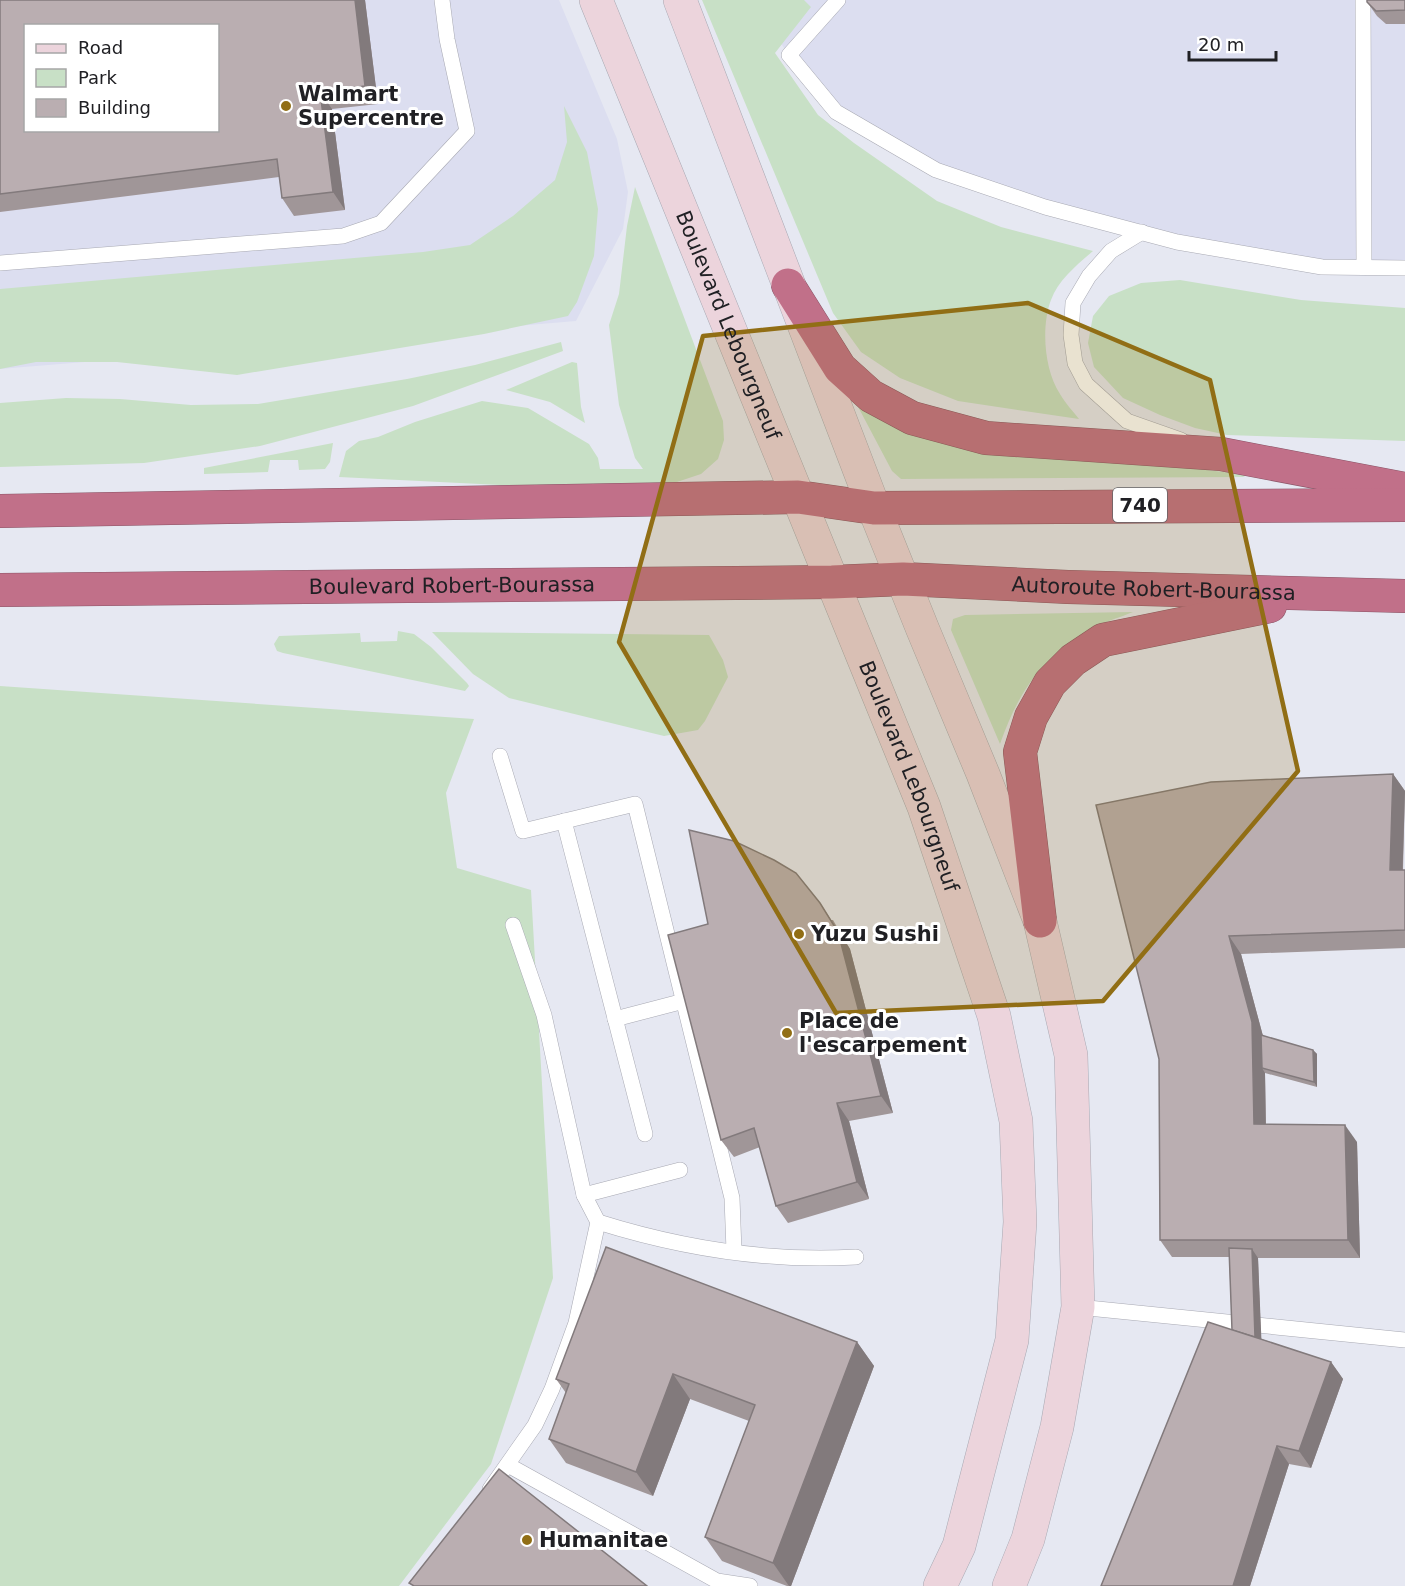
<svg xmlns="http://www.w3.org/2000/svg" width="1405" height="1586" viewBox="0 0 1405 1586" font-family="'DejaVu Sans',sans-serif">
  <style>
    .built { fill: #dcdef0; fill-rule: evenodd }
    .green { fill: #c8e0c6 }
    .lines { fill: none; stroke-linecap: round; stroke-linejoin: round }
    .lane-casing { stroke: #a8a9b3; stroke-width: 16 }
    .secondary-casing { stroke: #a8a9b3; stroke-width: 34 }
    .highway-casing { stroke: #895466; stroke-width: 34 }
    .lane { stroke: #fff; stroke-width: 15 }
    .secondary { stroke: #ecd4dc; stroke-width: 33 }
    .highway { stroke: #c17089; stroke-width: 33 }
    .wall { fill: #a09698 }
    .shaded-wall { fill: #827a7c }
    .building { fill: #baaeb1; stroke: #827a7c; stroke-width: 1.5; fill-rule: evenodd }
    .marked { fill: #916e15; fill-opacity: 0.2; stroke: #916e15; stroke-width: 4.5; stroke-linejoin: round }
    .poi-dot { fill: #916e15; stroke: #fff; stroke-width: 2 }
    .labels { text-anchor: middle; stroke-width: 6; stroke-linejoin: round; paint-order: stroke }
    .shield { fill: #fff; stroke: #636366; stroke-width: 1.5 }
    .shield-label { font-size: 20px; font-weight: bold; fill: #202024 }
    .poi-label { font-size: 21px; font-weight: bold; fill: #202024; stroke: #fff; text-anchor: start }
    .street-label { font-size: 21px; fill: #202024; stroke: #fff }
  </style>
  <rect width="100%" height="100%" fill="#e6e8f2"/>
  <g class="built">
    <path d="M0,0H559L617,139L628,192L623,229L576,321L0,369ZM26,26H218V130H26Z"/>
    <path d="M751,0H1405V268L1322,267L1177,242L936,170L836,112L789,55Z"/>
  </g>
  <g class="green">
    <path d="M702,0H804L811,7L775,53L818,115L854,143L937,201L1001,227L1093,251C1078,264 1058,280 1051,300C1041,326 1044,370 1060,394C1065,403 1073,411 1079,419L958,401L900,378L861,352L833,313Z"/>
    <path d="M564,106L587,152L598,209L594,256L577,302L568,316L484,334L237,375L117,362H36L0,369V289L423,252L470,245L513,216L555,180L567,142Z"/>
    <path d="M635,187L723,421L724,440L718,459L701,474L677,482L634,485H500L339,477L346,451L359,441L378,437L415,422L482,401L528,408L589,444L598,458L600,469H643L635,458L619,405L609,325L619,294L627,226Z"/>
    <path d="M1180,280L1301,300L1405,308V441L1227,435L1195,428L1160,415L1123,398L1094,367L1088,343L1093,316L1109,296L1141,283Z"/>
    <path d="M561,342L563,351L413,406L260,446L144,463L0,467V403L66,398L120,399L191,405L258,404L407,379L475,365Z"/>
    <path d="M572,362L577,363L581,407L585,423L550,402L506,390Z"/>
    <path d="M855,401L1096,456L1247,475L1243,477L901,479L892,471Z"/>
    <path d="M333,443L330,462L325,469L299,470L298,460H270L268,472L204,474V468Z"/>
    <path d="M1133,612C1121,617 1106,621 1094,628C1043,656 1019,690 1000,744L951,630L953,619L965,615Z"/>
    <path d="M398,631L414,634L431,647L467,683L469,686L465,691L283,653L277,651L274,644L279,636L360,633L361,642L397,641Z"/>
    <path d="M432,632L709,635L723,660L728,677L705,721L698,730L664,736L509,698L473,674Z"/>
    <path d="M0,686L474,719L446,793L457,868L531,890L553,1278L491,1464L399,1586H0Z"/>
  </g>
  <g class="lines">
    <g class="lane-casing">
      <g id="lane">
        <path d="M838,0L789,55L836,112L936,170L1045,207L1177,242L1322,267L1405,268"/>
        <path d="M1363,0L1364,267"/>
        <path d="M1142,232L1111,251L1089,276L1073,303L1071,335L1075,363L1086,384L1127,421L1181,440"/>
        <path d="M0,263L343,236L381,223L467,131L447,39L442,0"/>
        <path d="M500,756L523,831L635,804L732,1198L734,1251"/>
        <path d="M564,821L645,1134"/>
        <path d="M615,1019L684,1001"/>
        <path d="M584,1195L680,1170"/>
        <path d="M598,1222C681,1248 770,1262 856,1257"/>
        <path d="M1078,1307L1405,1340"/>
        <path d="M508,1465L717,1581L750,1586"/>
        <path d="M490,1489L535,1425L552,1389L576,1323L598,1222L584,1195L544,1015L513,925"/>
      </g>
    </g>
    <g class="secondary-casing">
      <g id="secondary">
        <path id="s1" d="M596,0L924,807L994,1016L1016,1121L1020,1222L1012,1340L959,1546L940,1586"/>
        <path d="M680,0L874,508L923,630L983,774L1040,921L1071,1055L1078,1307L1057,1427L1028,1539L1009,1586"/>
      </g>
    </g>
    <g class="highway-casing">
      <g id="highway">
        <path d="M788,285L840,368L871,396L912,418L986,438L1221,454L1405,489"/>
        <path d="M0,511L798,497L874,508L1405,505"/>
        <path id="s2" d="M0,590L832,582L903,579L1068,587L1405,596"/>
        <path d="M1040,921L1020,752L1031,717L1050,683L1073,660L1103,640L1270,606"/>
      </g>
    </g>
    <use href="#lane" class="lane"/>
    <use href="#secondary" class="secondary"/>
    <use href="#highway" class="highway"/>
  </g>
  <g class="wall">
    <path d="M0,0H365L378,104L332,109L345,210L294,216L282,198L279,177L0,212Z"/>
    <path d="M1405,0V24H1386L1377,16L1367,2Z"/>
    <path d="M1393,774L1405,791L1403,870H1405V948L1241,954L1263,1036L1313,1050L1317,1054V1087L1265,1073L1266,1124L1357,1142L1360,1258H1258L1261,1339L1331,1362L1343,1379L1311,1468L1289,1464L1250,1586H1101L1232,1330L1229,1257H1172L1160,1240L1159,1059L1096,805Z"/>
    <path d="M833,920L850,949L893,1113L849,1121L869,1199L788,1223L776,1206L760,1147L734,1157L721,1140L708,924Z"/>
    <path d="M857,1342L874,1366L791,1586H787L722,1561L705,1537L749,1421L690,1399L653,1496L566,1463L549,1439L566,1393L556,1379Z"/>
  </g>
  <g class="shaded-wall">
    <path d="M355,0H365L378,104L365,86Z"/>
    <path d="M320,92L332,109L345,210L333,192Z"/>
    <path d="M1393,774L1405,791L1402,887L1390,870Z"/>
    <path d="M820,903L850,949L893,1113L881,1096Z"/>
    <path d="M1229,936L1241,954L1264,1040L1262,1068L1265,1073L1266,1142L1254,1124Z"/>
    <path d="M1313,1050L1317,1054V1087L1314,1082Z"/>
    <path d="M837,1103L849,1121L869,1199L857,1182Z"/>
    <path d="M1345,1125L1357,1142L1360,1258L1348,1240Z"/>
    <path d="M1252,1249L1258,1258L1262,1353L1255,1344Z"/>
    <path d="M857,1342L874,1366L791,1586H789L773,1563Z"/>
    <path d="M1331,1362L1343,1379L1311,1468L1299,1451Z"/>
    <path d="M673,1374L690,1399L653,1496L636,1472Z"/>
    <path d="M1277,1446L1289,1464L1250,1586H1233Z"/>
  </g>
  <g class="building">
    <path d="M0,0H355L365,86L320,92L333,192L282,198L277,159L0,194ZM26,26H218V130H26Z"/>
    <path d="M1367,0H1405V10L1376,11L1367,2Z"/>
    <path d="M1393,774L1390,870H1405V930L1229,936L1252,1022L1254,1124L1345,1125L1348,1240H1160L1159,1059L1096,805L1211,782Z"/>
    <path d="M689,830L734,841L774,860L796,873L820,903L838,932L881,1096L837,1103L857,1182L776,1206L754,1128L721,1140L668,935L708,924Z"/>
    <path d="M1261,1035L1313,1050L1314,1082L1262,1068Z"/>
    <path d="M606,1247L857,1342L773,1563L705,1537L755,1405L673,1374L636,1472L549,1439L569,1384L556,1379Z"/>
    <path d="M1229,1248L1252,1249L1255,1337L1232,1330Z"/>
    <path d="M1208,1322L1331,1362L1299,1451L1277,1446L1233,1586H1101Z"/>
    <path d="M499,1469L647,1586H414L409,1583Z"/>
  </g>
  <path class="marked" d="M1028,303L1210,380L1298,771L1103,1001L836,1013L619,642L703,336Z"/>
  <g class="poi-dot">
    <circle cx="286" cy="106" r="6"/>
    <circle cx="799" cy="934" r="6"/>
    <circle cx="787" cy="1033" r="6"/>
    <circle cx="527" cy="1540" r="6"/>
  </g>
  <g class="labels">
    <rect class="shield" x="1113" y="488" width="54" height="34" rx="4.5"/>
    <g class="shield-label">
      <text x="1140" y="512">740</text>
    </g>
    <g class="poi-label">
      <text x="298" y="101">Walmart<tspan x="298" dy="24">Supercentre</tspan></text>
      <text x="811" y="941">Yuzu Sushi</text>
      <text x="799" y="1028">Place de<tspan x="799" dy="24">l'escarpement</tspan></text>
      <text x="539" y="1547">Humanitae</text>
    </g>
    <g class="street-label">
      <text dy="7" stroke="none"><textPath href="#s1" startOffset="351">Boulevard Lebourgneuf</textPath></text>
      <text dy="7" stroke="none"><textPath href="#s2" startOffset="452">Boulevard Robert-Bourassa</textPath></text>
      <text dy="7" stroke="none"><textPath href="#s2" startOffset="1154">Autoroute Robert-Bourassa</textPath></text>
      <text dy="7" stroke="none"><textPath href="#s1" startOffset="837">Boulevard Lebourgneuf</textPath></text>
    </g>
  </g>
  <rect x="24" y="24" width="195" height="108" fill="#ffffff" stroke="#a6a6a7" stroke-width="1.5"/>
  <rect x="36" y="44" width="30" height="9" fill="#ecd4dc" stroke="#a6a6a7" stroke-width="1.5"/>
  <text x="78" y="54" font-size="18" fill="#202024">Road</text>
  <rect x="36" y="69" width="30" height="18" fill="#c8e0c6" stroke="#a6a6a7" stroke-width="1.5"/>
  <text x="78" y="84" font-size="18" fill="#202024">Park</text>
  <rect x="36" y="99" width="30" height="18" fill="#baaeb1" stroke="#a6a6a7" stroke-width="1.5"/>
  <text x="78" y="114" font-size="18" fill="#202024">Building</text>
  <path d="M1189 51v9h87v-9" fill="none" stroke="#202024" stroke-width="3"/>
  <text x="1198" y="51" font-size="18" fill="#202024" stroke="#ffffff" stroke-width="4.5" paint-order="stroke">20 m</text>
</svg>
